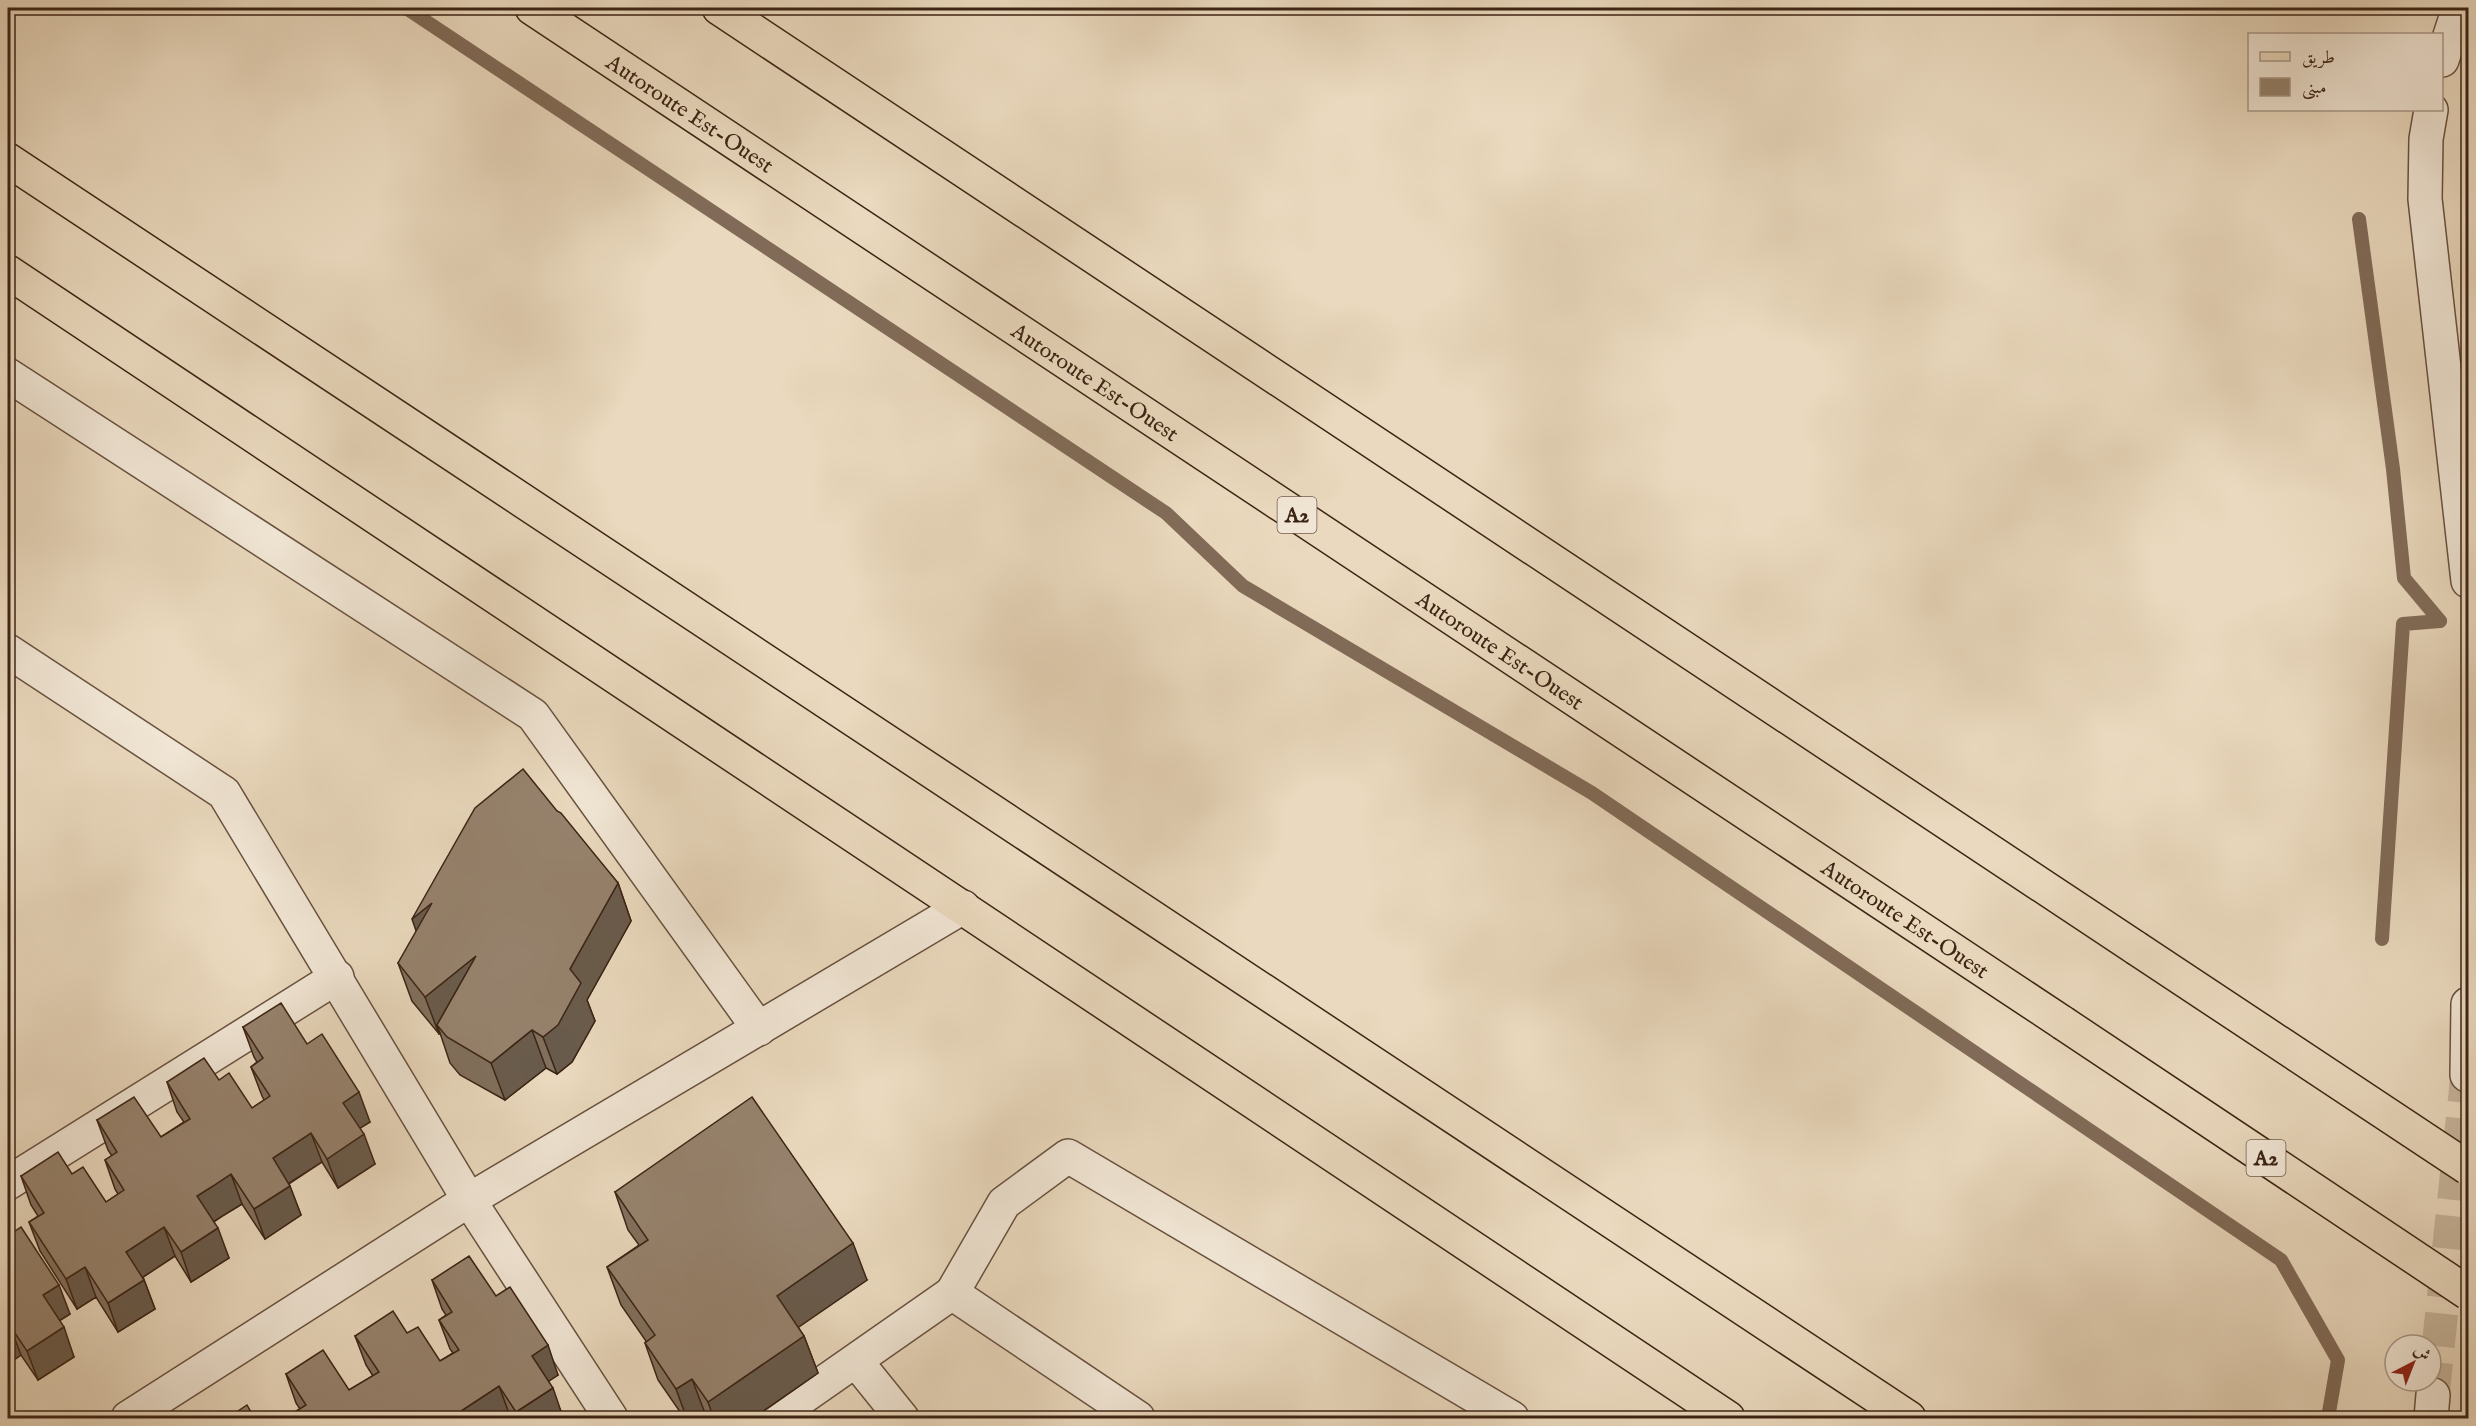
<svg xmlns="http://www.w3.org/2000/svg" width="2476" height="1426" viewBox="0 0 2476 1426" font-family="'IM FELL English',Amiri,serif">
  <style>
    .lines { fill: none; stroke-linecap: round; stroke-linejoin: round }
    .stream { stroke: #816b58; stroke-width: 14 }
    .minor-tunnel { stroke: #c7b59c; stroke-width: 33; stroke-dasharray: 33 16; stroke-linecap: butt }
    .minor-casing { stroke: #68513f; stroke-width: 36 }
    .major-casing { stroke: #3c2415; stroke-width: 36 }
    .highway-casing { stroke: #3c2415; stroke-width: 36 }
    .minor { stroke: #f1e6d5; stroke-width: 33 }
    .major { stroke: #ead9be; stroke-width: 33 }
    .highway { stroke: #ead9be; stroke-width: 33 }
    .highway-bridge-casing { stroke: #3c2415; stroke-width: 36; stroke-linecap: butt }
    .highway-bridge { stroke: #ead9be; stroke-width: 33 }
    .wall { fill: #81705e; stroke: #3c2415; stroke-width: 1.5 }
    .shaded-wall { fill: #695b4c; stroke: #3c2415; stroke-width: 1.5 }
    .building { fill: #96826d; stroke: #3c2415; stroke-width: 1.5 }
    .labels { text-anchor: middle; stroke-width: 5; stroke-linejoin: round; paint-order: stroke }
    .shield { fill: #f1e6d5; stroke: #725e4f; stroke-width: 1.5 }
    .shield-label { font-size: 21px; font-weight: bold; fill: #3c2415 }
    .street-label { font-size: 22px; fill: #3c2415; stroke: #f1e6d5 }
  </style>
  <rect width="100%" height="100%" fill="#ead9be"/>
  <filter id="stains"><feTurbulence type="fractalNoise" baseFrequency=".00333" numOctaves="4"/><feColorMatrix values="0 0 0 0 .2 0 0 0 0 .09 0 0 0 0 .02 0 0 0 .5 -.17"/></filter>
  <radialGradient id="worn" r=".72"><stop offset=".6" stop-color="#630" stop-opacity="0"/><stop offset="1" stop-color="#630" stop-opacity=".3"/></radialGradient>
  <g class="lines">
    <g class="stream">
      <path d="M406,8L1166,513L1243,586L1592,793L2281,1260L2338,1360L2328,1418"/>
      <path d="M2359,219L2393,469L2404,578L2440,621"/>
      <path d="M2382,939L2403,624L2440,621"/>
    </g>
    <path class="minor-tunnel" d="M2433,1395L2467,1075"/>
    <g class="minor-casing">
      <g id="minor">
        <path d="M2442,60L2459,8"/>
        <path d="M2431,110L2426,139L2425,199L2468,581"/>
        <path d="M8,375L533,715L759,1029"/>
        <path d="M8,651L224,793L469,1200L611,1418"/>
        <path d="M2467,1075L2468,1004"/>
        <path d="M8,1183L337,977"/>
        <path d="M952,1293L1004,1203L1068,1156L1512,1418"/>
        <path d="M856,1361L902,1418"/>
        <path d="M128,1418L469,1200L963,907"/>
        <path d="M773,1418L952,1293L1138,1418"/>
        <path d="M2431,1418L2433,1395"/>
      </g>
    </g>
    <g class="major-casing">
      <g id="major">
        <path d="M8,160L1909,1418"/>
        <path d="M8,272L1728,1418"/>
      </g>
    </g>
    <g class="highway-casing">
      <g id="highway">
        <path id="s1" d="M532,8L2063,1023"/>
        <path d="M719,8L2136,948"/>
      </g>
    </g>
    <use href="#minor" class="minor"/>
    <use href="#major" class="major"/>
    <use href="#highway" class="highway"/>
    <g class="highway-bridge-casing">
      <g id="highway-bridge">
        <path d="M2136,948L2468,1168"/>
        <path d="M2063,1023L2468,1293"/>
      </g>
    </g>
    <use href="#highway-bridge" class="highway-bridge"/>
  </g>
  <g class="wall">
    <path d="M557,811L618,883L631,921L587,1000L595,1021L572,1062L557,1074L546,1068L505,1100L460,1075L450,1063L440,1033L439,1034L412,1001L398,963Z"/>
    <path d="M243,1027L307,1044L370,1122L360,1128L375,1164L338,1188L322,1162L289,1184L301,1215L265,1239L242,1204L224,1215L214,1222L229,1258L191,1282L175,1256L143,1277L155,1309L118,1332L96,1297L77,1309L40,1251L29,1222L38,1216L31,1205L21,1176L72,1174L106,1202L118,1194L115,1189L105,1160L112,1156L108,1150L97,1120L161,1137L184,1122L177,1112L167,1082L219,1080L252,1108L264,1100L262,1096L251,1067L257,1062L254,1057Z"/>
    <path d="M615,1192L867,1280L798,1327L804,1336L818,1373L752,1419H707L706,1416L702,1419H685L658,1380L645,1343L646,1341L621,1305L607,1267L639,1245L628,1230Z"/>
    <path d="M8,1236L70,1314L59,1321L74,1357L38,1380L21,1355L8,1364Z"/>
    <path d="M432,1280L496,1296L558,1375L548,1381L563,1417L561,1419H512L510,1416L505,1419H295L293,1413L300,1409L296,1403L286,1374L349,1390L373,1376L366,1365L355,1336L407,1333L440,1361L453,1353L450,1349L439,1320L446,1315L442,1309Z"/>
  </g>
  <g class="shaded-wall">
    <path d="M618,883L631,921L587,1000L595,1021L572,1062L557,1074L543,1037L570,969Z"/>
    <path d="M432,903L425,957L412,919Z"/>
    <path d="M476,956L437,1025L440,1033L439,1034L425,997Z"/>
    <path d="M532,1030L546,1068L505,1100L491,1063Z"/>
    <path d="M359,1092L370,1122L354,1132L343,1103Z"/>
    <path d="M311,1133L322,1162L283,1187L273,1158Z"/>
    <path d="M364,1134L375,1164L338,1188L327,1159Z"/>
    <path d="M231,1174L242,1204L208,1225L197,1196Z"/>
    <path d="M290,1186L301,1215L265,1239L254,1209Z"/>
    <path d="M164,1227L175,1256L137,1281L126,1252Z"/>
    <path d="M218,1228L229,1258L191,1282L181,1252Z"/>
    <path d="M853,1243L867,1280L790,1333L777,1296Z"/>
    <path d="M85,1267L96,1297L77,1309L66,1279Z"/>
    <path d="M144,1280L155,1309L118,1332L108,1303Z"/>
    <path d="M59,1285L70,1314L54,1324L43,1295Z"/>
    <path d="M10,1326L21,1355L8,1364V1328Z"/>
    <path d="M64,1327L74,1357L38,1380L27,1351Z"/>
    <path d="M804,1336L818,1373L752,1419H714L708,1402Z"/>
    <path d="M548,1345L558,1375L543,1385L532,1356Z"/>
    <path d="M692,1379L706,1416L702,1419H687L676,1389Z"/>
    <path d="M499,1386L510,1416L505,1419H464L461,1411Z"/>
    <path d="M553,1388L563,1417L561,1419H518L516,1412Z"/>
  </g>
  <g class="building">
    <path d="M523,769L557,811L561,813L618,883L570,969L581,983L558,1025L543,1037L532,1030L491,1063L447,1037L437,1025L476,956L425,997L398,963L432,903L412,919L475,808Z"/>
    <path d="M281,1003L307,1044L322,1034L359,1092L343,1103L364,1134L327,1159L311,1133L273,1158L290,1186L254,1209L231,1174L213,1186L197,1196L218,1228L181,1252L164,1227L126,1252L144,1280L108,1303L85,1267L66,1279L29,1222L44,1213L21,1176L58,1152L72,1174L83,1167L106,1202L124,1190L105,1160L117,1152L97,1120L134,1097L161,1137L190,1119L167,1082L204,1058L219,1080L229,1073L252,1108L270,1096L251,1067L263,1058L243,1027Z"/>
    <path d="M752,1097L853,1243L777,1296L804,1336L708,1402L692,1379L676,1389L645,1343L655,1335L607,1267L648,1240L615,1192Z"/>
    <path d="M21,1227L59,1285L43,1295L64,1327L27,1351L10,1326L8,1328V1236Z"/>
    <path d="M469,1256L496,1296L510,1287L548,1345L532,1356L553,1388L516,1412L499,1386L461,1411L466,1419H296L293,1413L306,1405L286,1374L323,1350L349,1390L379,1372L355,1336L393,1311L407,1333L418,1327L440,1361L459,1350L439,1320L452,1312L432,1280Z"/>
    <path d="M247,1405L255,1419H226Z"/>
  </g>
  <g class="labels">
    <g class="shield">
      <rect x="1277.5" y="497" width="39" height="36" rx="4.5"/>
      <rect x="2246.5" y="1140" width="39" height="36" rx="4.5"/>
    </g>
    <g class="shield-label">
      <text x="1297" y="522">A2</text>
      <text x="2266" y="1165">A2</text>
    </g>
    <g class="street-label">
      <text dy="8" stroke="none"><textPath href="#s1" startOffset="190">Autoroute Est-Ouest</textPath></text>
      <text dy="8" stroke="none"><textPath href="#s1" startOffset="676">Autoroute Est-Ouest</textPath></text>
      <text dy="8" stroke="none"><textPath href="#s1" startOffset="1162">Autoroute Est-Ouest</textPath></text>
      <text dy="8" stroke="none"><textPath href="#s1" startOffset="1648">Autoroute Est-Ouest</textPath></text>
    </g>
  </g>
  <rect width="2476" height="1426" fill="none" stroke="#ead9be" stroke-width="30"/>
  <rect x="9" y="9" width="2458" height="1408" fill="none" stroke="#3c2415" stroke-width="3"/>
  <rect x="15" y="15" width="2446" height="1396" fill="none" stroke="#3c2415" stroke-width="1.5"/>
  <rect x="2248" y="33" width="195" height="78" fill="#f1e6d5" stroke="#a99888" stroke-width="1.5"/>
  <rect x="2260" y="52" width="30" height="9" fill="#ead9be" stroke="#a99888" stroke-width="1.5"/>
  <text x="2302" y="63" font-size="18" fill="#3c2415">طريق</text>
  <rect x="2260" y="78" width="30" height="18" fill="#96826d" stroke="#a99888" stroke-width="1.5"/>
  <text x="2302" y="93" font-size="18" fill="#3c2415">مبنى</text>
  <g transform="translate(2413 1363) rotate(42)"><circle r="28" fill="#f1e6d5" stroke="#a99888" stroke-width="1.5"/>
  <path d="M0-4.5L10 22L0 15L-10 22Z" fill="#8f2418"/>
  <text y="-9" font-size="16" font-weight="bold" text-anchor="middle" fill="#3c2415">ش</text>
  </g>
  <rect width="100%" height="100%" filter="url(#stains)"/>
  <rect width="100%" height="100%" fill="url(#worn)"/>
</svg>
